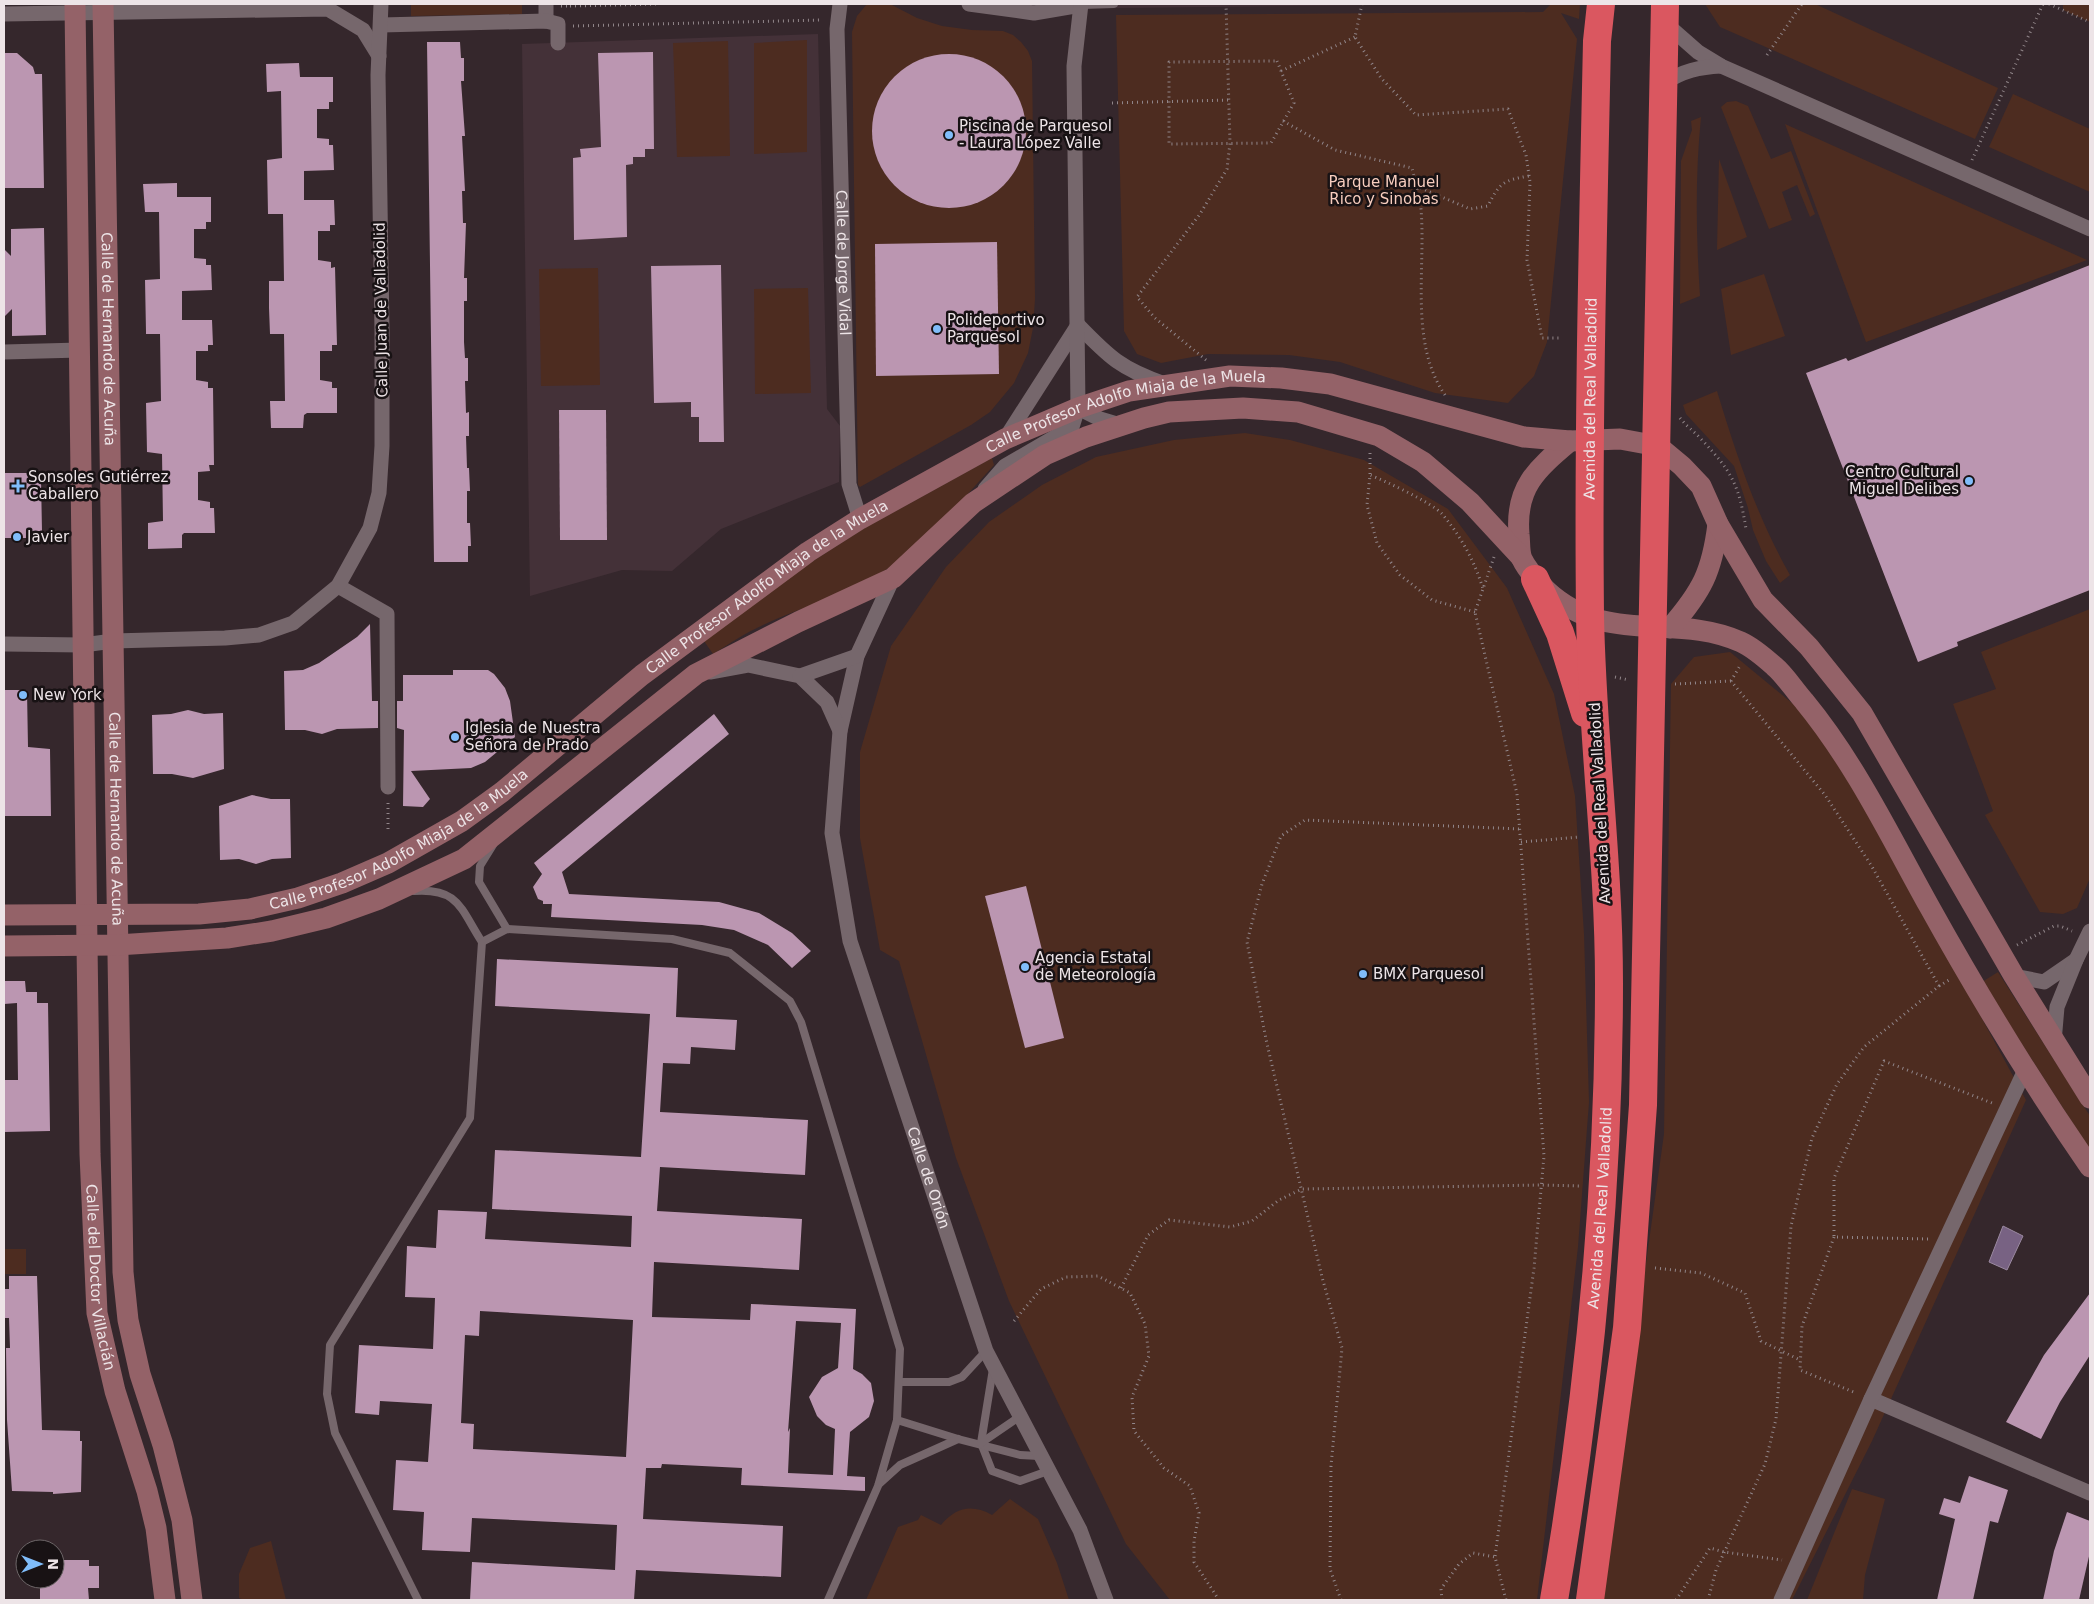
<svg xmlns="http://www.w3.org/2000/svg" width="2094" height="1604" viewBox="0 0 2094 1604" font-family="'DejaVu Sans',sans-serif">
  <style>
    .built { fill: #443138 }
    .green { fill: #4d2c20 }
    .water { fill: #786283; stroke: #9b89a1 }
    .building { fill: #bb96b1; fill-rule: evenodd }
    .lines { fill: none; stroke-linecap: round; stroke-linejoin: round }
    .path { stroke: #91868a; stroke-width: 3; stroke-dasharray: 1 4; stroke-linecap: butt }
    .lane { stroke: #76676c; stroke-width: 8 }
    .street { stroke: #76676c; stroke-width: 15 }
    .secondary { stroke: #946268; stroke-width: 21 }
    .highway { stroke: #da5760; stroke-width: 28 }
    .poi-dot { fill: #80bdfa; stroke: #181214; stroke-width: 2 }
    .labels { text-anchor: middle; stroke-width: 5; stroke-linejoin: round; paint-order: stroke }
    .poi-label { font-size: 15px; fill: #ede4e7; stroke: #181214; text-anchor: start }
    .park-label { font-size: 15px; fill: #f7cdbe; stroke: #181214 }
    .street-label { font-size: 15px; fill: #ede4e7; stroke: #181214 }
  </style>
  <rect width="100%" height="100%" fill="#35272c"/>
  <g class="built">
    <path d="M1115,4H1475L1115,8Z"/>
    <path d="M818,34L827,409L840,426L839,482L721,529L672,571L622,570L530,596L522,44Z"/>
  </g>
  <g class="green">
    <path d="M411,4H522V14L411,16Z"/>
    <path d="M867,4H890L917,18L942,26L972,30L1003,31L1013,35L1021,42L1028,51L1032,61L1035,299L1033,328L1028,353L1014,383L990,412L971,425L860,487L858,485L852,32L857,16Z"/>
    <path d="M1551,4H1580L1579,19L1561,13L1577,39L1547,342L1534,376L1508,403L1435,393L1340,362L1289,355L1208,354L1161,363L1137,354L1124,331L1116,15L1543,12Z"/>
    <path d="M1705,4H1815L1998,88L1975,139L1720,27Z"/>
    <path d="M2063,4H2090V22L2063,10Z"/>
    <path d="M807,40V152L754,154V43Z"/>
    <path d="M728,41L730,156L677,157L673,43Z"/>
    <path d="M2013,94L2090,129V192L1989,147Z"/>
    <path d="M1736,101L1748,106L1771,159L1791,151L1815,214L1810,217L1797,185L1782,192L1792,220L1769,229L1721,107L1727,102Z"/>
    <path d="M1701,117C1695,177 1696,236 1700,296L1680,304L1681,161L1692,130L1691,121Z"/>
    <path d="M1785,124L2087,260L1866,342Z"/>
    <path d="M1719,159L1747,237L1717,250Z"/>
    <path d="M598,268L600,385L541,386L539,269Z"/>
    <path d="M1764,274L1785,336L1731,355L1721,289Z"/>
    <path d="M808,288L811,393L755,394L754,289Z"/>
    <path d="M1717,391C1736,454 1757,517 1790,575L1780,583L1766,561L1753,530L1748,508L1734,466L1686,414L1683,405Z"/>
    <path d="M1245,433L1290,440L1364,460L1448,509L1507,588L1554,694L1575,796L1584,934L1589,1102L1578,1247L1537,1600H1170L1126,1544L1009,1301L956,1158L899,961L880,950L860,838V752L891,646L946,567L989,522L1042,485L1096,457L1174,440Z"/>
    <path d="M992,458L994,465C959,503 925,545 881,573C845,596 801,607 763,625C745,633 729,644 713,654L704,641L793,574L863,529Z"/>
    <path d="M2090,609V878L2077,908L2063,914L2040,912L1985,815L1993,811L1953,704L1996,689L1981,652Z"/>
    <path d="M1730,652L1827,732L2026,1100L1872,1441L1792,1600H1599L1664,1134L1671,684L1694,657Z"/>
    <path d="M1998,972L2090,1116V1150L1982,982Z"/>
    <rect x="4" y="1249" width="22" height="25"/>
    <path d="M1852,1489L1885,1499L1865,1575L1863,1600H1807Z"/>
    <path d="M1010,1499L1038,1519L1057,1563L1069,1600H866L898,1527L918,1520L921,1515L941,1525C956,1507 972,1504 992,1515Z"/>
    <path d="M271,1541L286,1600H244L239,1598V1574L250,1548Z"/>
  </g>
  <path class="water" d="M2003,1226L2023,1236L2007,1270L1989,1262Z"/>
  <g class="building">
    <path d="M427,42H460L461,58H464V81H461L465,136H462L465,191H462L463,223H466L464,278H467V301H464V342L465,358H468V381H465L466,413L469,412V436H466L467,468H469L470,491H467V523H470L471,546H468V562H434Z"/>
    <path d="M653,52L654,149H645V157H633V164L626,165L627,237L574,240L573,158L581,157L580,149L601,147L598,53Z"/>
    <path d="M4,53H17L33,67L35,74H42L44,188H4Z"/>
    <circle cx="949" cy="131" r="77"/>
    <path d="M299,63L300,77H333V102H329V109H317V138L329,139V145H333L334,170L304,171V200H334L335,225H330V231H318V260L331,262V268L335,267L337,345H332V351H320V380L332,382V388H337V413H307L304,415L303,428H271L270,401H285L284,334H270L269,308V281H284L283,214H268L267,160L282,158L281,91L267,92L266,64Z"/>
    <path d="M177,183V197H211V222H206V229H194V258L206,259V265H211L212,290L182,291V320H212L213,345H208V351H196V380L208,382V388H213L214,465H209L210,471L198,472V500L210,502V508H214L215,533H184L182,535V548L148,549V523L163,521L162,454L147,452L146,403L161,401L160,334H146V332L145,280L160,279L159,212H145L143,184Z"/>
    <path d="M44,228L46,335L12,336V309L4,317V249L11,256V229Z"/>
    <path d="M997,242L999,374L876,376L875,244Z"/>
    <path d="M721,265L724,442H699V417H691V402L654,403L651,266Z"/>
    <path d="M2090,265V590L1957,642L1958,646L1918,662L1806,373L1846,358L1848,361Z"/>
    <path d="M559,410H606L607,540H560Z"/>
    <path d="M4,473H36L37,479H41L42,531H38V538H4Z"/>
    <path d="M370,624L372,701H378V728L337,729L322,734L305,730H285L284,671L303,670L319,663L357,637Z"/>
    <path d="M453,670H488L494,674L505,688L510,701L515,737L485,762L471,768L411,771L430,799L423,807L403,806L404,730L397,728V701H403V675H453Z"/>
    <path d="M4,690H25L27,691L28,747L50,749L51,816H4Z"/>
    <path d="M188,710L204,714L223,713L224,769L193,778L172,774H153L152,715L171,714Z"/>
    <path d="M714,714L729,734L562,872L569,894L719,902L759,913L792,933L811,951L792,968L768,945L734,930L702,925L551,917L552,904H543V901L538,899L533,887L542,874L534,863Z"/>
    <path d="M252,795L271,799H290L291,858L272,859L256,864L239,859L220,860L219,806Z"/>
    <path d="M1026,886L1064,1038L1025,1048L985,896Z"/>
    <path d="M497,959L678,968L676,1017L737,1020L735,1050L691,1047L690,1064L663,1063L660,1112L808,1120L805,1175L660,1167L657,1211L802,1219L799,1270L654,1262L652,1317L750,1320L751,1304L856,1309L853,1369L862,1374L871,1383L874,1401L869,1417L850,1432L847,1476L865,1477V1491L741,1485L742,1468L662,1464L661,1468H646L643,1519L783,1526L781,1577L636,1570L634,1600H470L472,1562L615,1570L617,1525L472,1518L470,1552L422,1550L424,1512L393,1510L396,1460L428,1462L432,1404L380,1401L379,1415L355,1413L359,1345L433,1349L435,1298L405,1297L407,1246L436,1248L438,1210L487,1212L485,1239L631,1247L632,1216L492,1209L495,1150L641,1157L650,1014L495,1006ZM480,1311L633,1320L626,1457L473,1449L474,1424L461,1423L465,1335L479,1336ZM796,1321L841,1323L838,1368L822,1377L809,1397L817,1416L826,1425L835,1429L833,1475L788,1473L790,1428L788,1432Z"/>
    <path d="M4,981H25L26,992H37V1003H48L50,1131L4,1132V1080H18L17,1003L4,1004Z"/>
    <path d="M9,1276H37L42,1430L80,1431V1441H82L81,1492L53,1494V1492L12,1491L7,1420L6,1348H10L9,1318H4V1289H9Z"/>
    <path d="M2090,1293V1355L2060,1402L2041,1439L2006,1422L2044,1355Z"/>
    <path d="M1969,1476L2008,1490L1998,1523L1990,1521L1973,1600H1937L1955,1519L1939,1514L1944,1498L1960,1503Z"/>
    <path d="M2067,1512L2090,1521V1552L2079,1600H2043L2054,1551Z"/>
    <path d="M55,1560H89V1566H99V1588H88L89,1600H40V1579H55Z"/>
  </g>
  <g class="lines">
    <g class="path">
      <path d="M1362,4L1355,37L1381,78L1416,115L1508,109L1526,155L1530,182L1527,260L1542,338H1559"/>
      <path d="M2049,4L2090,22"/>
      <path d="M561,6H570V4"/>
      <path d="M570,6L659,4"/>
      <path d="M573,26L822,20"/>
      <path d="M1767,55L1802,4"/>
      <path d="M1277,61L1294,103L1271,143L1169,144V62Z"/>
      <path d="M1281,71L1355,37"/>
      <path d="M1112,103L1229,100"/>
      <path d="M1283,121L1335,150L1412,168C1415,181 1420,196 1421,209C1426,269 1409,343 1445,395"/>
      <path d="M1972,160L2043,4"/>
      <path d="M1416,186L1470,209L1488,206C1499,183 1504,180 1529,176"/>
      <path d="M1206,360L1155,318L1137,297L1200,214L1227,169L1230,143L1226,4"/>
      <path d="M1680,418C1686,426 1695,432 1702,440C1732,472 1739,485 1746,529"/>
      <path d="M1370,453V475"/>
      <path d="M1494,557L1475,612L1517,794L1544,1156L1534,1268L1495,1557"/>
      <path d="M1475,612L1432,600L1400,575L1377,543L1367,505L1370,475C1387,482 1431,502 1442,514C1461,536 1475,562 1483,589"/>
      <path d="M1615,677L1629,680"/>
      <path d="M1731,681L1741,664"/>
      <path d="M1675,684L1731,681"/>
      <path d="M388,803V831"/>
      <path d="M1521,842L1580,837"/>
      <path d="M2017,945L2054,926H2060L2072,931"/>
      <path d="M1939,986L1949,980"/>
      <path d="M1834,1237L1802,1326L1800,1370L1856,1393"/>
      <path d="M1928,1239L1834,1237V1178L1884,1061L1992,1103"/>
      <path d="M1655,1268L1701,1273L1745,1293L1761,1341L1800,1360"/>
      <path d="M1121,1288L1148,1235L1169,1220L1230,1227L1252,1221L1279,1200L1302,1189L1541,1185L1580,1186"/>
      <path d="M1014,1321L1041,1289L1066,1277L1098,1276L1130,1293L1145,1324L1149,1356L1132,1397L1134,1431L1164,1468L1190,1486L1199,1513L1194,1541V1562L1219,1600"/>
      <path d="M1341,1600L1330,1569L1331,1466L1342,1348L1322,1277L1267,1044L1247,942L1262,884L1281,836L1305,820L1520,829"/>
      <path d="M1442,1600L1441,1589L1459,1564L1473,1553L1495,1557L1506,1600"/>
      <path d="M1676,1600L1710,1548L1724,1552L1782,1560"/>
      <path d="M1708,1600L1716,1570L1765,1464L1776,1419L1791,1226L1812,1138L1837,1084L1864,1047L1939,986L1871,865L1825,795L1731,681"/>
    </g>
    <g class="lane">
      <path d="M1081,5L1114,4"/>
      <path d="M493,845L480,866L479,882L507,929"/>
      <path d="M414,891C459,888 460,908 482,942"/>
      <path d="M993,1369L981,1443L992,1471L1020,1481L1048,1471"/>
      <path d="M899,1382H949L962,1377L986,1351"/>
      <path d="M897,1420L958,1439L1020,1455L1039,1456"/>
      <path d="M981,1443L1019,1417"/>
      <path d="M879,1484L900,1465L958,1439"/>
      <path d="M418,1600L335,1433L327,1394L330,1345L470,1118L482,942L507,929L672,939L730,953L790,1001L801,1022L900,1349L897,1420L878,1486L828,1600"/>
    </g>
    <g class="street">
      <path id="s1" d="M840,4L837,29L849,484L860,519"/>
      <path d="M969,4L1034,13L1081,5"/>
      <path d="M4,14L328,9L363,30L379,56"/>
      <path d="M546,21V4"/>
      <path d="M1665,23L1698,52L1721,66L2090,229"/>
      <path d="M381,25L546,21L558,24V43"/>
      <path d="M1664,83C1683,71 1699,67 1721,66"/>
      <path d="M1078,325C1109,357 1121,369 1165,384"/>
      <path d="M4,352L80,350"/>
      <path d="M1078,408L1100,419L1120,425"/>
      <path d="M1005,439L1078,325"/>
      <path d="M985,489L1005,466L1072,427L1078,408L1074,66L1081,4"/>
      <path id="s2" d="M893,578L857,656L840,731L832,833L850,941L986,1351L1080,1530L1106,1600"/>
      <path d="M338,586L387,614L388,787"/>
      <path d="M4,644L83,645L113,641L225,638L259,635L293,623L338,586L370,528L379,493L382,446V331L378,75L381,4"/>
      <path d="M710,672L748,665L800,676L827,702L840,731"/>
      <path d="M800,676L857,656"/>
      <path d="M2014,976L2044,982L2076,960"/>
      <path d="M2054,1042L2057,1007L2076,960L2090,931"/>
      <path d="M1871,1399L2090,1493"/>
      <path d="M1781,1600L1871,1399L2025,1070"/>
    </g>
    <g class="secondary">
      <path id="s3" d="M75,4L87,945L90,1154L97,1313L115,1391L147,1491L156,1528L165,1600"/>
      <path id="s4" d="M103,4L123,1272L128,1320L140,1374L163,1445L182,1520L192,1600"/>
      <path d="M1570,441C1537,469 1515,487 1519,534C1520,542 1519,552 1522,559C1528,572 1538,581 1547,591C1608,647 1675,612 1741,642C1752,647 1765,658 1774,666C1785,675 1794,690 1804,701C1855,763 1890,836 1929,906C1979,996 2032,1083 2090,1167"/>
      <path d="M1670,628C1702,591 1712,572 1718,524"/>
      <path id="s5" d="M4,915L199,914L250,909L298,898L342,883L388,863L462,821L502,792L642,675L808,552L860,519L1005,439L1078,408L1129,391L1230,376L1281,378L1330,384L1524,437L1570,441L1620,439L1658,446L1682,466L1701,486L1718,524L1763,600L1809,647L1862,713L2014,976L2090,1098"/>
      <path d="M4,946L117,945L227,938L272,931L326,918L379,899L464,859L696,674L798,622L893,578L973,503L1045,455L1086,437L1144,418L1169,412L1243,408L1298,412L1379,436L1423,462L1470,502L1521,557"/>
    </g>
    <g class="highway">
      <path d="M1535,579L1560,633L1585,713"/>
      <path id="s6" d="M1554,1600C1589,1397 1609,1189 1609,983C1609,860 1592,737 1590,615C1588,423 1593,232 1597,41L1601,4"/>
      <path d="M1590,1600L1627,1328L1643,1105L1665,4"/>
    </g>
  </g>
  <g class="poi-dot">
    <circle cx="949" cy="135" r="5"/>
    <circle cx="937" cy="329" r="5"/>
    <circle cx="1969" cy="481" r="5"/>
    <path d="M15.5 478.5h5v5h5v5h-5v5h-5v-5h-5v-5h5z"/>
    <circle cx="17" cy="537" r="5"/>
    <circle cx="23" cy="695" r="5"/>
    <circle cx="455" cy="737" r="5"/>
    <circle cx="1025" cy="967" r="5"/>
    <circle cx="1363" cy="974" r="5"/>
  </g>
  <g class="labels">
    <g class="poi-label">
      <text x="959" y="131">Piscina de Parquesol<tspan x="959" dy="17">- Laura López Valle</tspan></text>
      <text x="947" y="325">Polideportivo<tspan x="947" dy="17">Parquesol</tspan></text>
      <text x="1959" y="477" text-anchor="end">Centro Cultural<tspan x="1959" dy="17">Miguel Delibes</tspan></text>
      <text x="28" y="482">Sonsoles Gutiérrez<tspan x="28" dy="17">Caballero</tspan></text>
      <text x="27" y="542">Javier</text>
      <text x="33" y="700">New York</text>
      <text x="465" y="733">Iglesia de Nuestra<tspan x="465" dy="17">Señora de Prado</tspan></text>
      <text x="1035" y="963">Agencia Estatal<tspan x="1035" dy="17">de Meteorología</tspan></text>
      <text x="1373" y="979">BMX Parquesol</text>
    </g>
    <g class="park-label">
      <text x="1384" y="187">Parque Manuel<tspan x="1384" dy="17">Rico y Sinobas</tspan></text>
    </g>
    <g class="street-label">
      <text dy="5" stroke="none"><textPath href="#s1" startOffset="259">Calle de Jorge Vidal</textPath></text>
      <text transform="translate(381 310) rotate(-91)" y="5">Calle Juan de Valladolid</text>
      <text dy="5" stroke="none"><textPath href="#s4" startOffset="335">Calle de Hernando de Acuña</textPath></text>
      <text dy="5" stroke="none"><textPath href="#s6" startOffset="1205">Avenida del Real Valladolid</textPath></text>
      <text dy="5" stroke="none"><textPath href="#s5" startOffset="1268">Calle Profesor Adolfo Miaja de la Muela</textPath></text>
      <text dy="5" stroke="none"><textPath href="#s5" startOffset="862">Calle Profesor Adolfo Miaja de la Muela</textPath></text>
      <text transform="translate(1600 803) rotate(-93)" y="5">Avenida del Real Valladolid</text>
      <text dy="5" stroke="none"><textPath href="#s4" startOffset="815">Calle de Hernando de Acuña</textPath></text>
      <text dy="5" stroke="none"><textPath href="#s5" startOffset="412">Calle Profesor Adolfo Miaja de la Muela</textPath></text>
      <text dy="5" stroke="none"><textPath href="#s2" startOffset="624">Calle de Orión</textPath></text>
      <text dy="5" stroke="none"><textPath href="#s6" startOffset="395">Avenida del Real Valladolid</textPath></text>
      <text dy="5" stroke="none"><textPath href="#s3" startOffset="1274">Calle del Doctor Villacián</textPath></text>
    </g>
  </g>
  <rect width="2094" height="1604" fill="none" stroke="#ede4e7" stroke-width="10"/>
  <g transform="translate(40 1564) rotate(90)"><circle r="24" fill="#181214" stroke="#6d6668"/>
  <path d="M0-4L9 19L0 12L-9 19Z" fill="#80bdfa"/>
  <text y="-8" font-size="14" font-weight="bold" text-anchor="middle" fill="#ede4e7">N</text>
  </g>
</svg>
